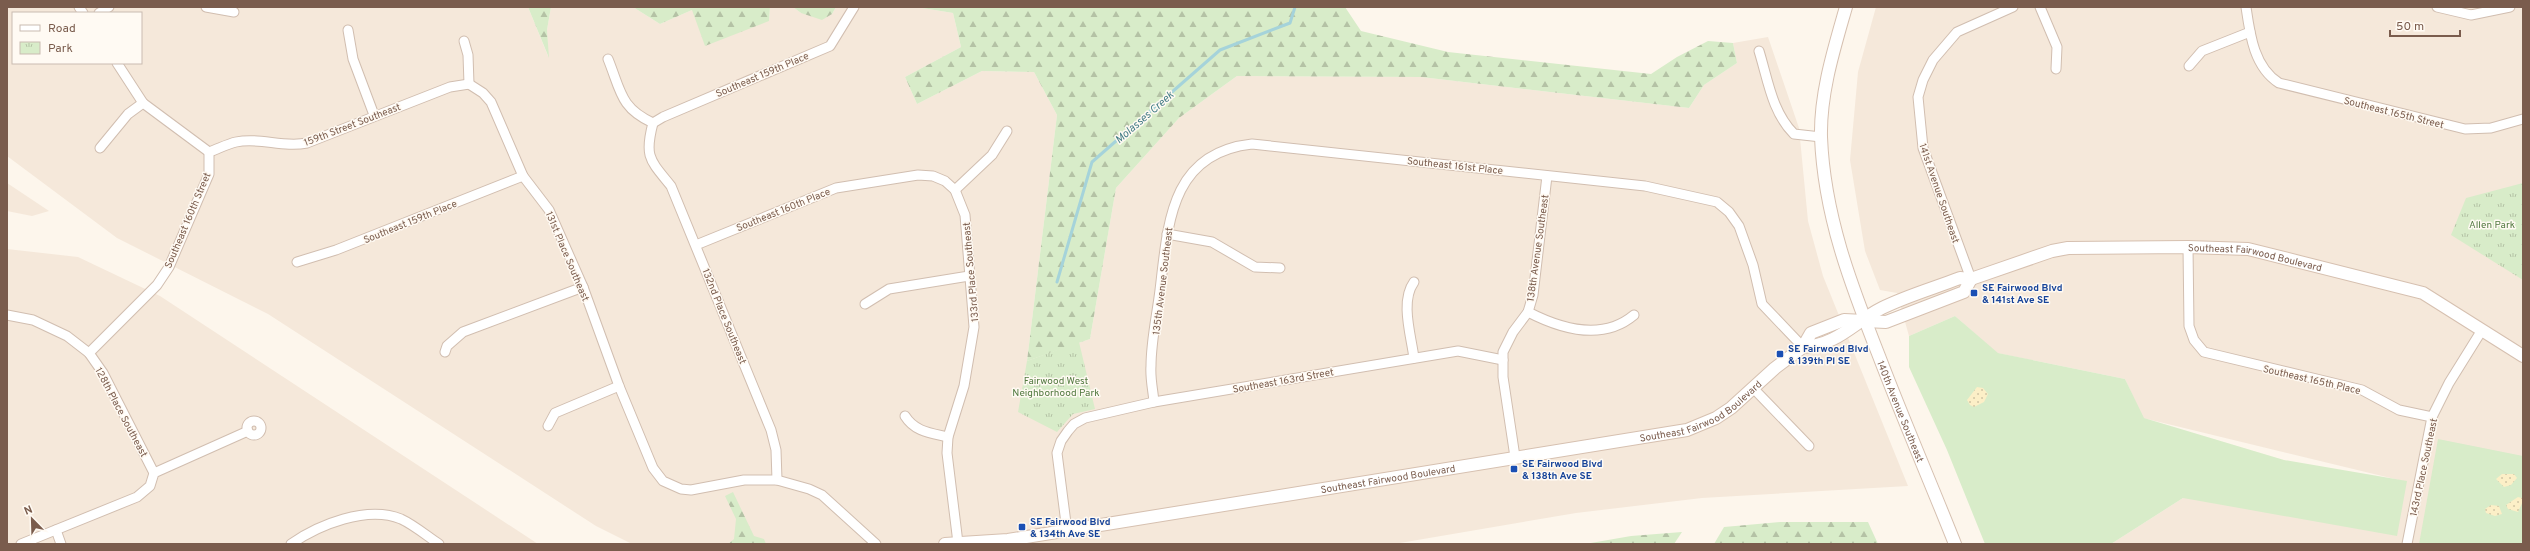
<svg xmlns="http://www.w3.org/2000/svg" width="2530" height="551" viewBox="0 0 2530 551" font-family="Overpass,sans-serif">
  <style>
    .residential { fill: #f5e8da; fill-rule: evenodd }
    .grass { fill: #d8ecc9 }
    .forest { fill: url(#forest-firs) }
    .sand { fill: url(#sand-dots) }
    .park { fill: url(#park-tufts) }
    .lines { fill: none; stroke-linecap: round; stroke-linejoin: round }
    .stream { stroke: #a5d3da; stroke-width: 3 }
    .street-casing { stroke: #d1beb0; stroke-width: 11 }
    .secondary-casing { stroke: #d6c0b0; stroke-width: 14 }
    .street { stroke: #fff; stroke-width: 9 }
    .secondary { stroke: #fff; stroke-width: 12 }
    .transit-dot { fill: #1a4fb4; stroke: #fffaf3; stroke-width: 1.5 }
    .labels { text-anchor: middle; stroke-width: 3; stroke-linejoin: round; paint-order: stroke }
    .street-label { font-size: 10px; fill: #7a5c4d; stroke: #fffaf3 }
    .park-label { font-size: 10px; fill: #537a41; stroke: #fffaf3 }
    .transit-label { font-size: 10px; font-weight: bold; fill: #164399; stroke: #fffaf3; text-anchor: start }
    .water-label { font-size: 11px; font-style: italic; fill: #437c86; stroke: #fffaf3 }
  </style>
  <defs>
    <pattern id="forest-firs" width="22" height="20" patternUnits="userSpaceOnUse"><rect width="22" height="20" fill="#d8ecc9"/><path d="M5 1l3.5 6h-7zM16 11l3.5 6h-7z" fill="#b4c2a5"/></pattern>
    <pattern id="sand-dots" width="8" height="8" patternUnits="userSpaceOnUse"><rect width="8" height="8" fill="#fcefc7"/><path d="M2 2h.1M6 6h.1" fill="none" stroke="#d1c5a4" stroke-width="1.8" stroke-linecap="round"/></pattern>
    <pattern id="park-tufts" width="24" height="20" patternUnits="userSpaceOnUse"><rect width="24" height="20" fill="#d8ecc9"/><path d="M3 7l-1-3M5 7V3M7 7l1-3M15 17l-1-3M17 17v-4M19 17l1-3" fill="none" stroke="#b4c2a5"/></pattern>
  </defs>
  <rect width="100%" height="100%" fill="#fdf6ec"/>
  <g class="residential">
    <path d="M7,7H528L548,56L547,30L551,7H633L660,24L692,10L769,21L770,7H793L801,13L832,14L836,7H916L953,13L961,47L905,77L917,104L982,71L1034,72L1057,115L1027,361L1090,339L1116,188L1179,118L1237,76L1421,77L1689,108L1704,85L1737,63L1733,43L1768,37L1799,128L1808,221L1823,276L1908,486L1702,498L1576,513L1394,544H632L596,526L268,314L117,238L7,156ZM13,13H141V63H13Z"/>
    <path d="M1876,7H2523V544H2111L2183,498L2407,482L2143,418L2125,379L1997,353L1955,316L1909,336L1897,293L1880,290L1865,251L1850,160L1858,72Z"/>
    <path d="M7,183L49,211L32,216L7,211Z"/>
    <path d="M7,249L78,257L160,296L538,544H7Z"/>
  </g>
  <g class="grass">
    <path d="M1955,316L1998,353L2125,379L2144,418L2284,460L2407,481L2397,536L2183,498L2111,544H1985L1947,450L1909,367V336Z"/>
    <path d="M2438,439L2523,456V544H2419Z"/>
  </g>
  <g class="forest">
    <path d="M528,7H551L547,30L549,58Z"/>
    <path d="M633,7H770L769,21L705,46L692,10L660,24Z"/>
    <path d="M793,7H836L832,14L822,20L801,13Z"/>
    <path d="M916,7H1345L1361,31L1448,52L1651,74L1677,57L1708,41L1733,43L1737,63L1704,85L1689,108L1421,77L1237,76L1179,118L1116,188L1090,339L1027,361L1057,115L1034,72L982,71L917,104L905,77L961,47L953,13Z"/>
    <path d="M733,492L754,536L764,539L766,544H728L734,539L736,519L725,496Z"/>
    <path d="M1780,522H1868L1878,544H1714L1724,527Z"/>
    <path d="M1682,532L1674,544H1585L1631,536Z"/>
  </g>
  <g class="sand">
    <path d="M1977,387L1983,388L1988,394L1984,402L1974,407L1970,405L1967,400Z"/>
    <path d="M2502,474H2514L2517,478L2511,485L2504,487L2496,479Z"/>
    <path d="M2518,497L2522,498L2523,501L2518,512L2508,509L2506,505Z"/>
    <path d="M2491,505L2499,506L2502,514L2495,516L2486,513L2485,509Z"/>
  </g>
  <g class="park">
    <path d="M2523,183V280L2451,235L2466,198Z"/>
    <path d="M1079,342L1095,409L1073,414L1057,432L1018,412L1027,361Z"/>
  </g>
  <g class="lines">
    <path class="stream" d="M1057,282L1092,162L1220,50L1290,23L1295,7"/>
    <g class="street-casing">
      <g id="street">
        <path d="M79,7L83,13"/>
        <path d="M206,7L234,12"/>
        <path d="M2040,7L2057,47L2056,69"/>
        <path d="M2246,7C2250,35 2254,67 2279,83L2465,129L2491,128L2523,119"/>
        <path d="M2437,7L2471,15L2510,7"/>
        <path d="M99,13L109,7"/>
        <path d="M348,30L353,59L374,115"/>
        <path d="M464,41L468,55L469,84"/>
        <path d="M1759,51C1768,80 1772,112 1794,134L1821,137"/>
        <path d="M608,59C621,91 620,108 653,123C644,157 650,160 671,186L771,430L776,450L777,480"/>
        <path d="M117,63L143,103L209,152"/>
        <path d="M2189,66L2202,51L2250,32"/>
        <path d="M469,84L483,93L491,102L523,176L549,210L583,287L619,386L653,468L663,481L681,489L691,490L744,480H777L809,489L822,495L876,544"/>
        <path d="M653,123L663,117L830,46L854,7"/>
        <path d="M100,148L128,114L143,103"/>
        <path d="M209,152C218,149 227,144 236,142C260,137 283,148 307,143L450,87L469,84"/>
        <path d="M955,190L992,155L1007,131"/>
        <path d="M1167,234L1212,242L1255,267L1280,268"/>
        <path d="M696,245L836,188L918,175L933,176L945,181L955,190L965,215L974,327L964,386L948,437L947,453L958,543"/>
        <path d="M2188,247L2189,326L2194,340L2204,352L2362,390L2399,410L2432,417"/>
        <path d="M297,262L336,250L523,176"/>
        <path d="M1971,279L1923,148L1918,97L1923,80L1933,60L1957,32L2013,7"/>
        <path d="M1414,282C1400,301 1411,335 1414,358"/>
        <path d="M865,304L889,289L969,276"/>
        <path d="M1528,312C1561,329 1603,341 1634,315"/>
        <path d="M7,315L33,320L67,336L89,353L103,373L154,473"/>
        <path d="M445,352L447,346L463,332L583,287"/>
        <path d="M89,353L157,285L169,267L209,174V152"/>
        <path d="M1754,389L1809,446"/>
        <path d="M1154,402C1153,390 1150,378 1151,366C1151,341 1157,315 1160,290C1168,224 1170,153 1252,144L1645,186L1717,202L1729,212L1739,226L1753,265L1762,304L1803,347"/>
        <path d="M905,416C915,432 931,433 948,437"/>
        <circle cx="254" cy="428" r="7"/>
        <path d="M548,426L555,413L619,386"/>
        <path d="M1515,457L1503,377V352L1513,332L1528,312L1533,295L1547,176"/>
        <path d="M56,530L61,544"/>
        <path d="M1067,531L1057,453L1061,441L1068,431L1074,424L1085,418L1154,402L1458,351L1503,360"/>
        <path d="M21,544L137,497L150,486L154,473L248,431"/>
        <path d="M291,544C318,525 367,505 401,519C414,525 427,536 439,544"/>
        <path d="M2407,544L2432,417L2449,383L2482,330"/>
      </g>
    </g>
    <g class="secondary-casing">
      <g id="secondary">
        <path id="s1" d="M1846,7C1834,49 1820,93 1821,137C1824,215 1851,285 1879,356C1903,419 1930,481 1955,544"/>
        <path id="s2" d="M1803,347C1838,345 1854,322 1882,308C1906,296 1934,288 1960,278L1971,279L2052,251L2068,248L2188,247L2248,249L2423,293L2523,356"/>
        <path id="s3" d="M945,544L1008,540L1687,430L1716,418L1731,408L1775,368L1803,347L1811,333L1844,320L1886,322L1964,292L1971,279"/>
      </g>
    </g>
    <use href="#street" class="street"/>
    <use href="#secondary" class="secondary"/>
  </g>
  <g class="transit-dot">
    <rect x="1970" y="289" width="8" height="8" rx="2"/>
    <rect x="1776" y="350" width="8" height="8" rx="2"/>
    <rect x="1510" y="465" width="8" height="8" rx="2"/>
    <rect x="1018" y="523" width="8" height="8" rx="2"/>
  </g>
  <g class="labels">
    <g class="street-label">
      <text transform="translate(762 74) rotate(-23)" y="4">Southeast 159th Place</text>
      <text transform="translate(2394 112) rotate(14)" y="4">Southeast 165th Street</text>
      <text transform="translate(352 124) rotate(-21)" y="4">159th Street Southeast</text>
      <text transform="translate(1455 165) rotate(6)" y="4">Southeast 161st Place</text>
      <text transform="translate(1940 193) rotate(71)" y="4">141st Avenue Southeast</text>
      <text transform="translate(783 209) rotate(-22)" y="4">Southeast 160th Place</text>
      <text transform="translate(187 220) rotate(-67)" y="4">Southeast 160th Street</text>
      <text transform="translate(410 221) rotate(-22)" y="4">Southeast 159th Place</text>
      <text transform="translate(1537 248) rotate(-82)" y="4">138th Avenue Southeast</text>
      <text transform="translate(568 256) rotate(67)" y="4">131st Place Southeast</text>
      <text dy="4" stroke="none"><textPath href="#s2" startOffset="474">Southeast Fairwood Boulevard</textPath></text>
      <text transform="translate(970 272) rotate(-95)" y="4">133rd Place Southeast</text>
      <text transform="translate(1162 281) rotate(-83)" y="4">135th Avenue Southeast</text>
      <text transform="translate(725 316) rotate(68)" y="4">132nd Place Southeast</text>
      <text transform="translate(2312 379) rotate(13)" y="4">Southeast 165th Place</text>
      <text transform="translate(1283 380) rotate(-10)" y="4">Southeast 163rd Street</text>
      <text dy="4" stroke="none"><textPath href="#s3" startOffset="771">Southeast Fairwood Boulevard</textPath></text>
      <text dy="4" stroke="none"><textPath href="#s1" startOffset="420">140th Avenue Southeast</textPath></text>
      <text transform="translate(122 412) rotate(62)" y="4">128th Place Southeast</text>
      <text transform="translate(2423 467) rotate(-78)" y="4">143rd Place Southeast</text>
      <text dy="4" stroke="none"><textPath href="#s3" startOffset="448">Southeast Fairwood Boulevard</textPath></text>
    </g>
    <g class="park-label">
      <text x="2492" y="228">Allen Park</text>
      <text x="1056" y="384">Fairwood West<tspan x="1056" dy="12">Neighborhood Park</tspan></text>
    </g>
    <g class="transit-label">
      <text x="1982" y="291">SE Fairwood Blvd<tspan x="1982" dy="12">&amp; 141st Ave SE</tspan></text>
      <text x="1788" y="352">SE Fairwood Blvd<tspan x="1788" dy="12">&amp; 139th Pl SE</tspan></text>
      <text x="1522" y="467">SE Fairwood Blvd<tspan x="1522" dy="12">&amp; 138th Ave SE</tspan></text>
      <text x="1030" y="525">SE Fairwood Blvd<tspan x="1030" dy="12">&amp; 134th Ave SE</tspan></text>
    </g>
    <g class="water-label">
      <text transform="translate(1144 117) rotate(-41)" y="4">Molasses Creek</text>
    </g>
  </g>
  <rect width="2530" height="551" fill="none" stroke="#7a5c4d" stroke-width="16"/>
  <rect x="12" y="12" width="130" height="52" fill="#fffaf3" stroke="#cabbb1"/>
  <rect x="20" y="25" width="20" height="6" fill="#ffffff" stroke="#cabbb1"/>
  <text x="48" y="32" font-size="12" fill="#7a5c4d">Road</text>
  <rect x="20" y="42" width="20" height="12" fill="url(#park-tufts)" stroke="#cabbb1"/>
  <text x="48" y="52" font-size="12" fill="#7a5c4d">Park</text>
  <g transform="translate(32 519) rotate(337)" stroke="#fffaf3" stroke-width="3" paint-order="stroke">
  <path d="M0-3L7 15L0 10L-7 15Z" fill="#7a5c4d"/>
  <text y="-6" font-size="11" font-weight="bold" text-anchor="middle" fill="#7a5c4d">N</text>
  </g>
  <path d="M2390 30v6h70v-6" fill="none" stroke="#7a5c4d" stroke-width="2"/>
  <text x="2396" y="30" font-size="12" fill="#7a5c4d" stroke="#fffaf3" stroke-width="3" paint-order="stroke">50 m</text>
</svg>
